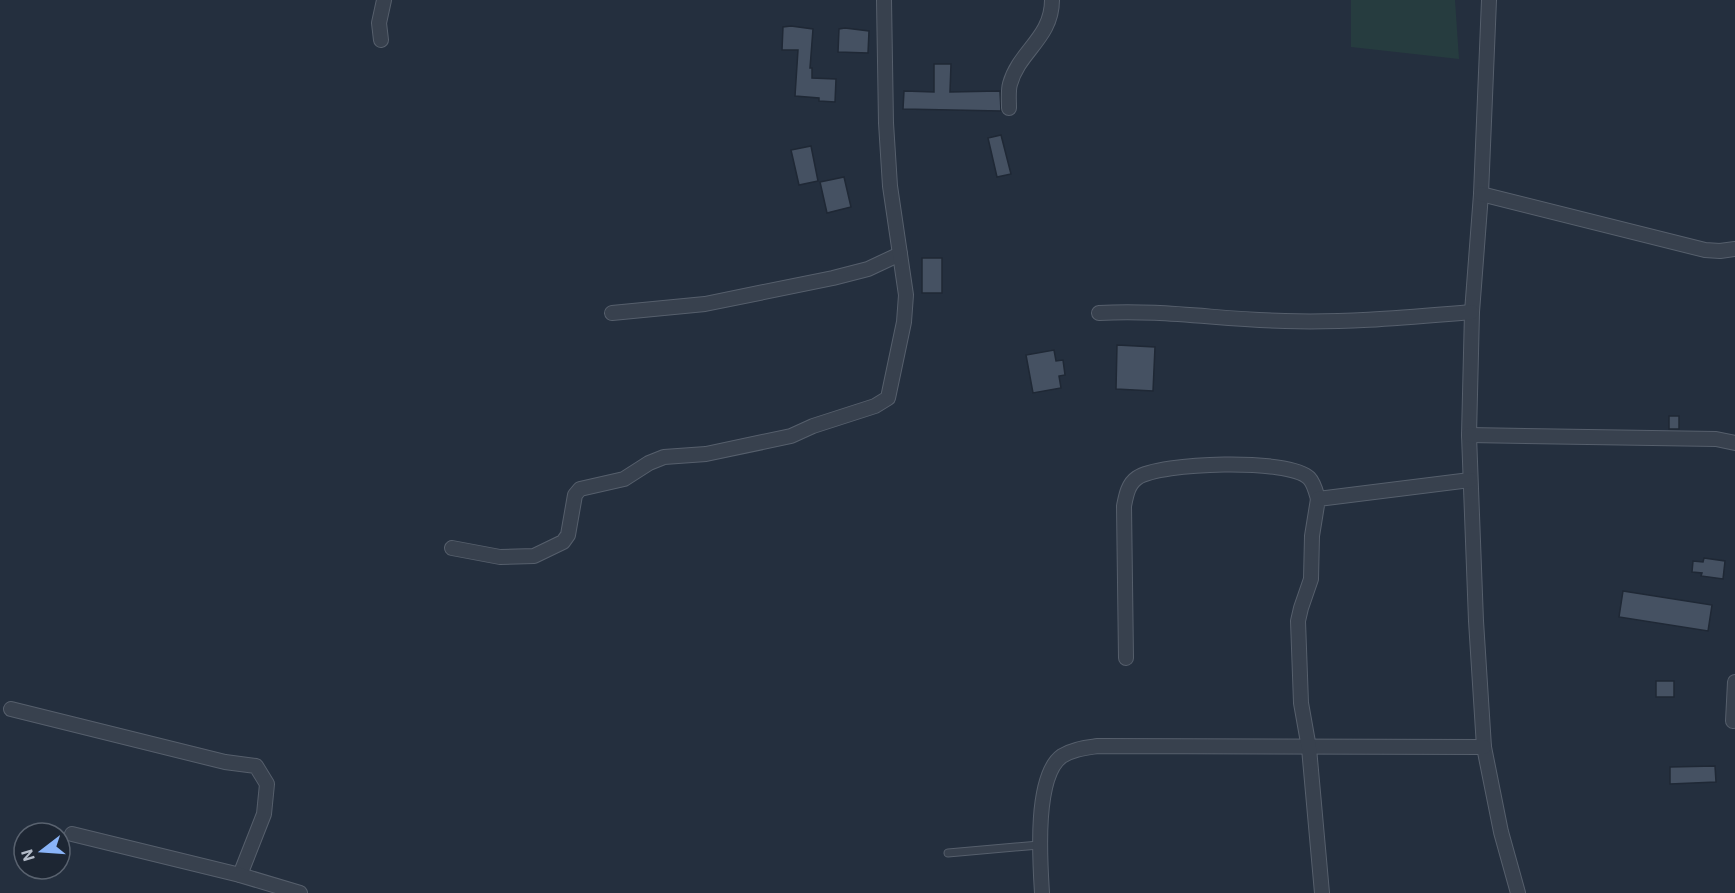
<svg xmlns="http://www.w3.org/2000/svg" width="1735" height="893" viewBox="0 0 1735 893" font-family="Roboto,sans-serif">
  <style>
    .green { fill: #263c3f }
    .building { fill: #455162; stroke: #1f2835; stroke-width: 1.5 }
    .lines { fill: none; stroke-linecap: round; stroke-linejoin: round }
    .service-casing { stroke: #565f6c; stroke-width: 9 }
    .minor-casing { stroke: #565f6c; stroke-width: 16 }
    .service { stroke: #38414e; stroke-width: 7 }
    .minor { stroke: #38414e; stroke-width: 14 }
  </style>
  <rect width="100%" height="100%" fill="#242f3e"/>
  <path class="green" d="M1351,0H1455L1459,59L1351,47Z"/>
  <g class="building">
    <path d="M791,26L813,29L810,68H812V78L836,79L835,102L819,101V98L795,96L798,50H782L783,27Z"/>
    <path d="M845,28L869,31L868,53L838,52L839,29Z"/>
    <path d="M934,64H951L950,92L1000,91L1001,111L903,109L904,91L934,92Z"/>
    <path d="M1001,135L1011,174L997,177L988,138Z"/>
    <path d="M811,146L818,181L799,185L791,150Z"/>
    <path d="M844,177L851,207L827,213L820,182Z"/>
    <rect x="922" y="258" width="20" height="35"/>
    <path d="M1117,345L1155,347L1153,391L1116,389Z"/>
    <path d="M1054,350L1056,361L1063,360L1065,375L1059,376L1061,388L1033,393L1026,355Z"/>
    <rect x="1669" y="416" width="10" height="13"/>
    <path d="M1704,558L1725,561L1723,579L1701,576L1702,573L1692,572L1693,561L1703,562Z"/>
    <path d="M1623,591L1712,605L1708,631L1619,617Z"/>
    <rect x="1656" y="681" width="18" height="16"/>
    <path d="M1715,766L1716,782L1670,784V767Z"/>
  </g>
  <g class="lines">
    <g class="service-casing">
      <path id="service" d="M948,853L1039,845"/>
    </g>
    <g class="minor-casing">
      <g id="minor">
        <path d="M1489,0L1481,194L1472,312L1469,435L1476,621L1484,747L1501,832L1518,893"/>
        <path d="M381,40L379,23L384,0"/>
        <path d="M1009,108C1009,100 1008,91 1010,84C1019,51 1052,38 1052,0"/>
        <path d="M1481,194L1705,250L1720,251L1735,249"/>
        <path d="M612,313L705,304L833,278L868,269L900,254"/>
        <path d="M1099,313C1161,309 1223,320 1285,321C1348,323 1410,317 1472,312"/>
        <path d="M1469,435L1716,439L1735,443"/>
        <path d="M452,548L500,557L534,556L563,542L568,535L575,495L580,489L624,479L649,463L664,457L706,454L791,436L813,426L875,406L888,398L904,322L906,295L890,186L886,123L884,0"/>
        <path d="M1126,658L1124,506C1126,496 1128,484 1137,478C1160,462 1289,458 1309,478C1314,483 1316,492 1318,499"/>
        <path d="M11,709L225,762L256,766L267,784L264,814L240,875"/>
        <path d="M1733,721L1735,682"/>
        <path d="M72,834L240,875L300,893"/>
        <path d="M1042,893C1040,861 1034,776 1062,756C1073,749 1085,748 1098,746L1484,747"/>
        <path d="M1322,893L1309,748L1301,703L1298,621L1301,608L1311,579L1312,536L1318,499L1470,480"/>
      </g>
    </g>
    <use href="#service" class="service"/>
    <use href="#minor" class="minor"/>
  </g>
  <g transform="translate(42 851) rotate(253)"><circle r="28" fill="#1d2633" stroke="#59626f" stroke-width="1.5"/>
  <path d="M0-4.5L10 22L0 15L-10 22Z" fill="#8ab4f8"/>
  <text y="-9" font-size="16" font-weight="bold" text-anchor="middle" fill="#b4bcc9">N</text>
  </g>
</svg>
